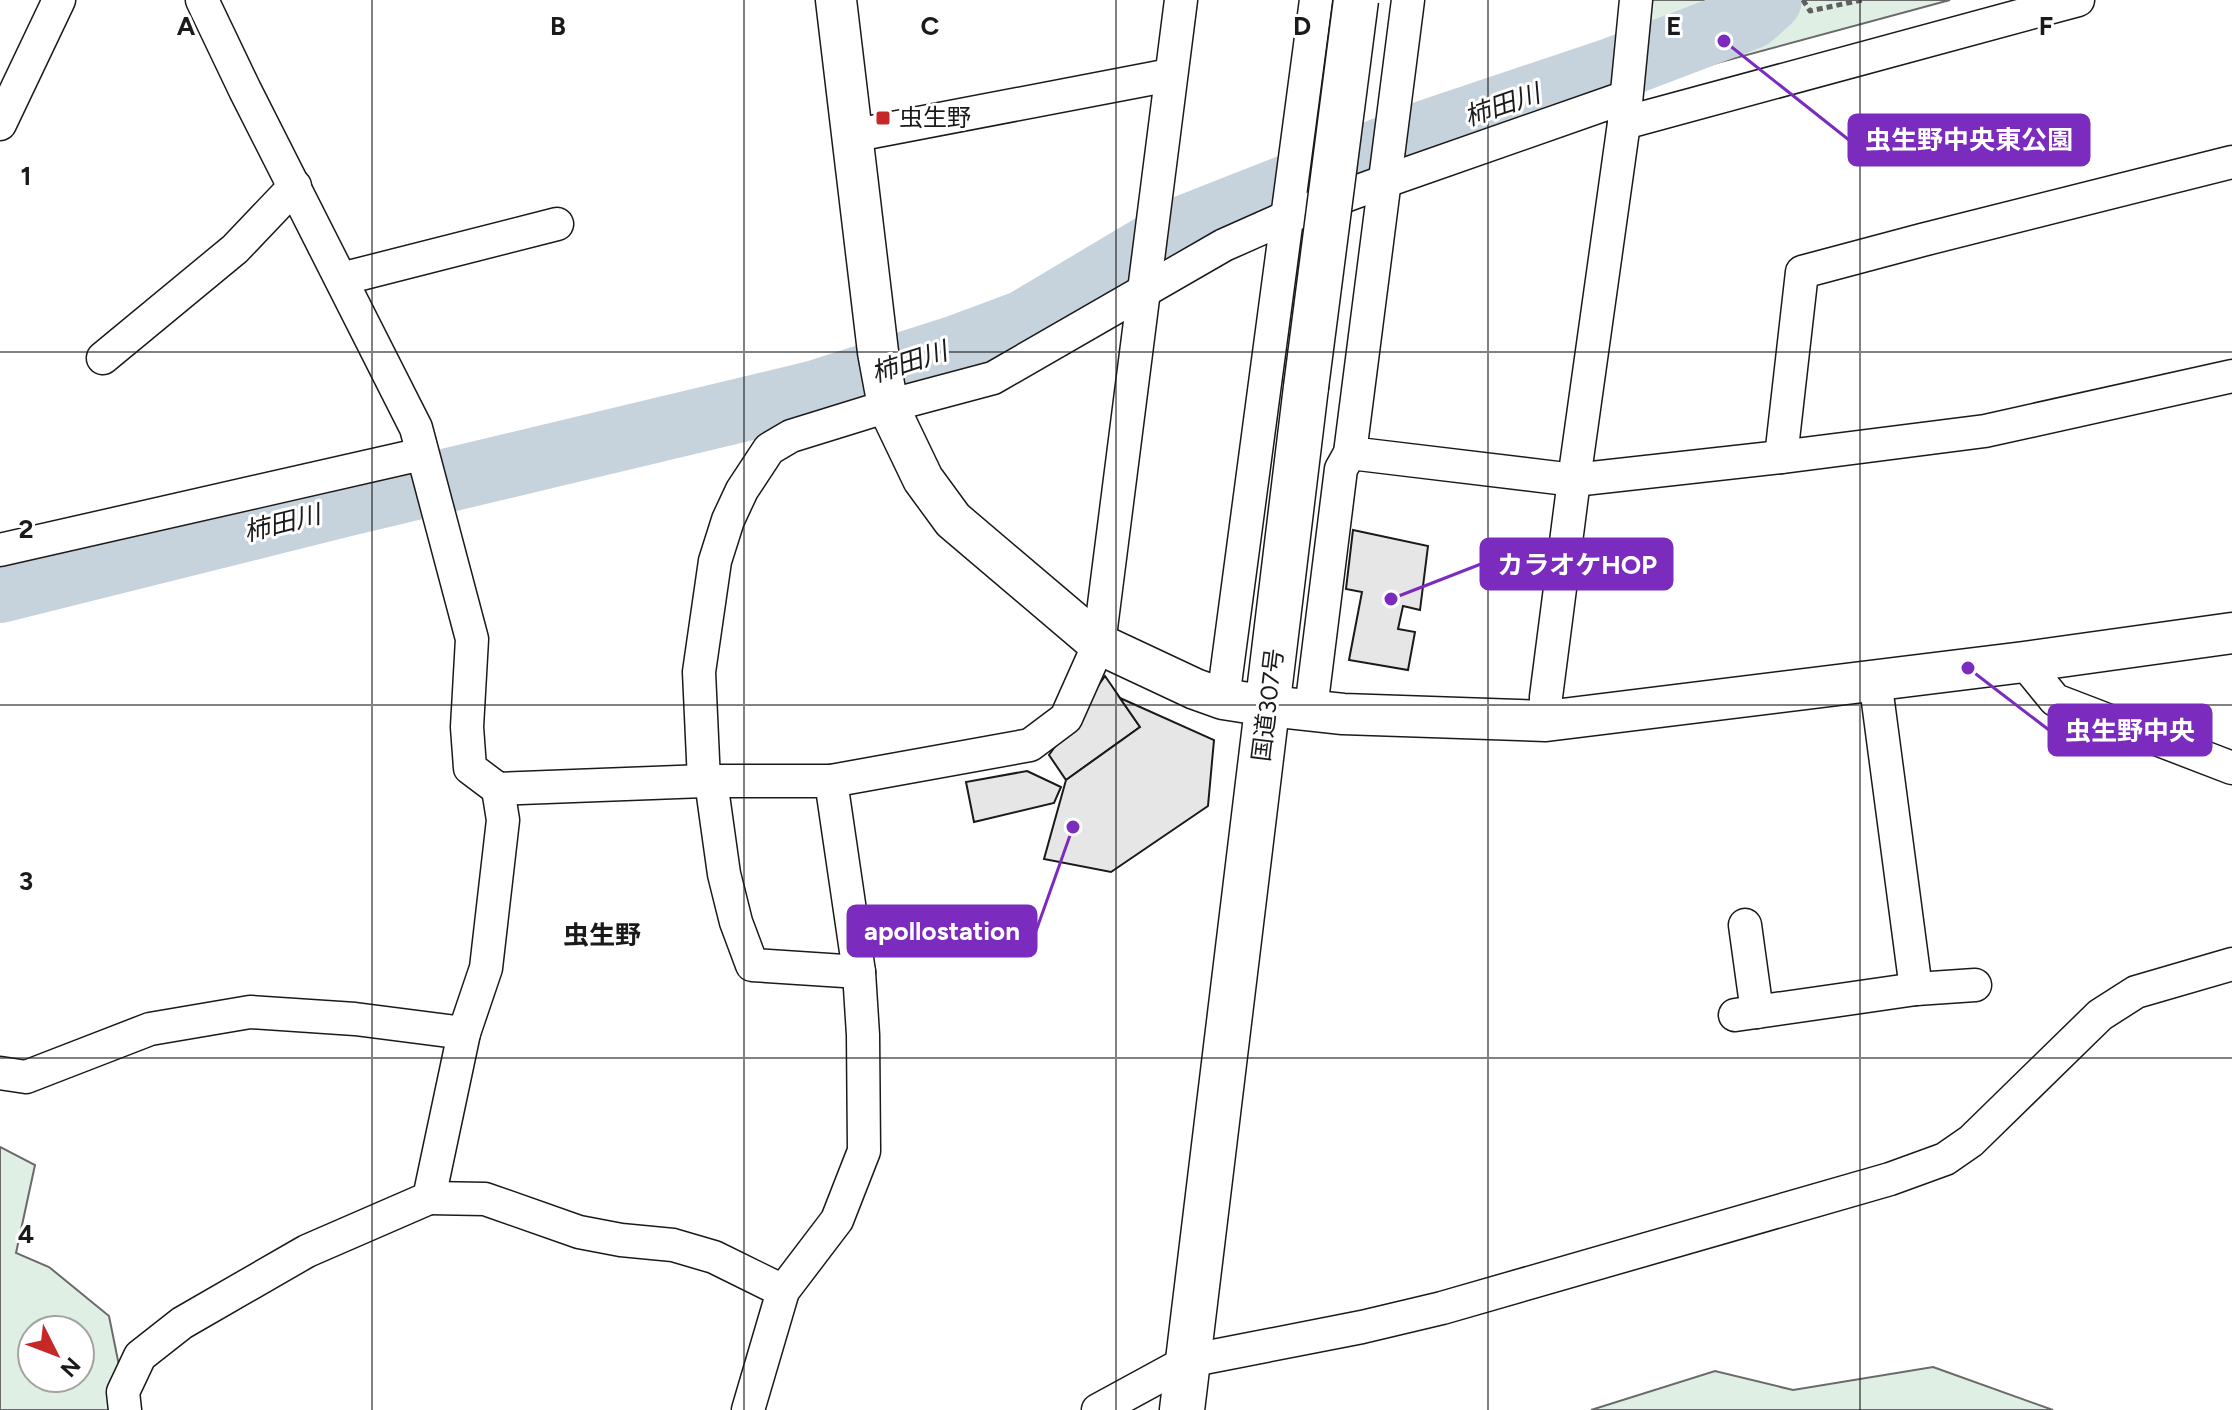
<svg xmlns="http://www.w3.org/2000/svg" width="2232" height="1410" viewBox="0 0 2232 1410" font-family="Figtree,'Noto Sans JP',sans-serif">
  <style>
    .green { fill: #e0efe3; stroke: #6a6a6a; stroke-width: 2; fill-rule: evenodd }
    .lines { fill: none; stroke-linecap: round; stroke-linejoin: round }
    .river { stroke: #c6d2dc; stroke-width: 64 }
    .building { fill: #e6e6e6; stroke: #1a1a1a; stroke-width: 2 }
    .minor-casing { stroke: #1a1a1a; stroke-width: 35 }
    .tertiary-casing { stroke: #1a1a1a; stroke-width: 43 }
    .trunk-casing { stroke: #1a1a1a; stroke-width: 47 }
    .path { stroke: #5f5f5f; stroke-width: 5; stroke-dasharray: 6 4; stroke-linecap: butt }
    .minor { stroke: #fff; stroke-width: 32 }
    .tertiary { stroke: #fff; stroke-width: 40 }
    .trunk { stroke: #fff; stroke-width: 44 }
    .trunk-bridge-casing { stroke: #1a1a1a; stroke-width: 47; stroke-linecap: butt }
    .trunk-bridge { stroke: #fff; stroke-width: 44 }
    .grid { fill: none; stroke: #1a1a1a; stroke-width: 2; stroke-opacity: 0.55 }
    .poi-dot { fill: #c62828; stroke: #fff; stroke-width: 3 }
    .labels { text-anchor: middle; stroke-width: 6; stroke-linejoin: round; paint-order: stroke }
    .poi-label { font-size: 24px; fill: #1a1a1a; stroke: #fff; text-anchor: start }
    .street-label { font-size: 24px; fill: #1a1a1a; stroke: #fff }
    .water-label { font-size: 26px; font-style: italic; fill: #1a1a1a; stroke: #fff }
    .neighbourhood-label { font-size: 26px; font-weight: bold; fill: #1a1a1a; stroke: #fff }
    .grid-label { font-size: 26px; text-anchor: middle; font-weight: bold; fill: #1a1a1a; stroke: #fff; stroke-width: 6; stroke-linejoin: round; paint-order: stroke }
    .leader { fill: none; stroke: #7b2cbf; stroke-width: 3 }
    .callout-dot { fill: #7b2cbf; stroke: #fff; stroke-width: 3 }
    .callout { fill: #7b2cbf; stroke: #7b2cbf; stroke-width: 3 }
    .callout-label { font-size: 26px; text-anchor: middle; font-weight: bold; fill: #fff }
  </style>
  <rect width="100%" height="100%" fill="#fff"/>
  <g class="green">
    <path d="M1651,0H1950L1647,82Z"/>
    <path d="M0,1147L35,1165L16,1253L49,1267L109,1316L128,1410H0ZM32,1330H80V1378H32Z"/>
    <path d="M1933,1367L2053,1410H1591L1715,1371L1793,1390Z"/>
  </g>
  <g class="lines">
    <path class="river" d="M0,591L348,504L813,393L957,347L1024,322L1180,229L1429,131L1614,69L1751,17L1770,0"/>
  </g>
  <g class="building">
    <path d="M1353,530L1428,546L1420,610L1403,606L1398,629L1415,632L1408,670L1349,660L1362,592L1346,589Z"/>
    <path d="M1105,676L1140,727L1066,780L1049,755Z"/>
    <path d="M1120,698L1214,740L1208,806L1111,872L1044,859L1066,780L1140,727Z"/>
    <path d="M1027,771L1061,787L1054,803L974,822L966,782Z"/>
  </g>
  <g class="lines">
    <g class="minor-casing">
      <g id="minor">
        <path d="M202,0L245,90L416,428L472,639L467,727L470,768L498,789L704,781H831L1030,745L1066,718L1099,644L1181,0"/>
        <path d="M1408,0L1350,453L1574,480L1781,457L1985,431L2232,376"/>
        <path d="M1624,123L2078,0"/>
        <path d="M0,124L59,0"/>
        <path d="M851,136L1170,75"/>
        <path d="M341,279L557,224"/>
        <path d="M103,358L235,249L295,186"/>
        <path d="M1781,457L1802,272L1922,240L2232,162"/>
        <path d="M0,550L422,454"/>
        <path d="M2024,662L2055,700L2232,768"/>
        <path d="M1875,679L1916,989"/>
        <path d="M1223,699L1316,0"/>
        <path d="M1311,709L1341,469L1350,453"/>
        <path d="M1546,721V697L1574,480L1624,123L1636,0"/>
        <path d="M704,781L699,672L715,561L728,520L742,490L769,449L791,436L888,406L993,378L1224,245L1287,217L1386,181L1626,97"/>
        <path d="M711,781L724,874L736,922L752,965L859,972"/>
        <path d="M1745,925L1757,1012"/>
        <path d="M1735,1015L1916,989L1975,985"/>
        <path d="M0,1073L26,1077L150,1029L250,1012L355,1019L464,1033"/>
        <path d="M429,1198L485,1199L579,1232L621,1240L673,1245L714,1257L783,1291"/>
        <path d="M125,1410L123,1392L140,1356L182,1323L307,1251L429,1198L464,1033L486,968L503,820L498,789"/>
        <path d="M748,1410L783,1291L837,1220L864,1151L863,1035L859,972L831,781"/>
        <path d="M1098,1410L1188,1361L1362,1327L1442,1308L1890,1179L1945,1159L1971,1141L2100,1015L2136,992L2232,964"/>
      </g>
    </g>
    <g class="tertiary-casing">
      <path id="tertiary" d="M836,0L878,352L888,406L923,479L953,520L1099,644L1195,689L1223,699L1268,706L1343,714L1546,721L2024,662L2232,633"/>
    </g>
    <g class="trunk-casing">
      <path id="trunk" d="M1182,1410L1306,387"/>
    </g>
    <path class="path" d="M1803,0L1810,11L1862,0"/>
    <use href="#minor" class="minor"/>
    <use href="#tertiary" class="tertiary"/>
    <use href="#trunk" class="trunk"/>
    <g class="trunk-bridge-casing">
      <path id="trunk-bridge" d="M1306,387L1356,0"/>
    </g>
    <use href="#trunk-bridge" class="trunk-bridge"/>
  </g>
  <path class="grid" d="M372,0V1410M744,0V1410M1116,0V1410M1488,0V1410M1860,0V1410M0,352H2232M0,705H2232M0,1058H2232"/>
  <rect class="poi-dot" x="875" y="110" width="16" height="16" rx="4"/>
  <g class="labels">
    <g class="poi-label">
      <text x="899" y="126">虫生野</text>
    </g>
    <g class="street-label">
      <text transform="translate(1268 705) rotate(-83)" y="8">国道307号</text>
    </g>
    <g class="water-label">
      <text transform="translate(1502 105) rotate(-19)" y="9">柿田川</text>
      <text transform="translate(909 362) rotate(-18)" y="9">柿田川</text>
      <text transform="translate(282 523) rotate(-14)" y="9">柿田川</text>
    </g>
    <g class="neighbourhood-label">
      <text x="602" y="944">虫生野</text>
    </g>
  </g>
  <g class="grid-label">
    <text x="186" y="35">A</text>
    <text x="558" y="35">B</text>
    <text x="930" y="35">C</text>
    <text x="1302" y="35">D</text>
    <text x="1674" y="35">E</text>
    <text x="2046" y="35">F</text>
    <text x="26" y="185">1</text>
    <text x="26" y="538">2</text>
    <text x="26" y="890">3</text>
    <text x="26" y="1243">4</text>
  </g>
  <path class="leader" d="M1724 41L1849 140M1391 599L1481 564M1968 668L2049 730M1073 827L1036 931"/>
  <g class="callout-dot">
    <circle cx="1724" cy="41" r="8"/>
    <circle cx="1391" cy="599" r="8"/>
    <circle cx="1968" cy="668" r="8"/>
    <circle cx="1073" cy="827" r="8"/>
  </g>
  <g class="callout">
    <rect x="1849" y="115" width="240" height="50" rx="8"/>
    <rect x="1481" y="539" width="191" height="50" rx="8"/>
    <rect x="2049" y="705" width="162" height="50" rx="8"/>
    <rect x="848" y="906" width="188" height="50" rx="8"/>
  </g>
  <g class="callout-label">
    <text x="1969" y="149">虫生野中央東公園</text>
    <text x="1577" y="574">カラオケHOP</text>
    <text x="2130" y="740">虫生野中央</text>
    <text x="942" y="940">apollostation</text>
  </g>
  <g transform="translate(56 1354) rotate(132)"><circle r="38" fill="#ffffff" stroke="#a3a3a3" stroke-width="2"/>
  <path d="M0-6L14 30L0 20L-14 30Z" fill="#c62828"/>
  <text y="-12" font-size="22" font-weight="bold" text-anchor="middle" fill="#1a1a1a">N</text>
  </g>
</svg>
